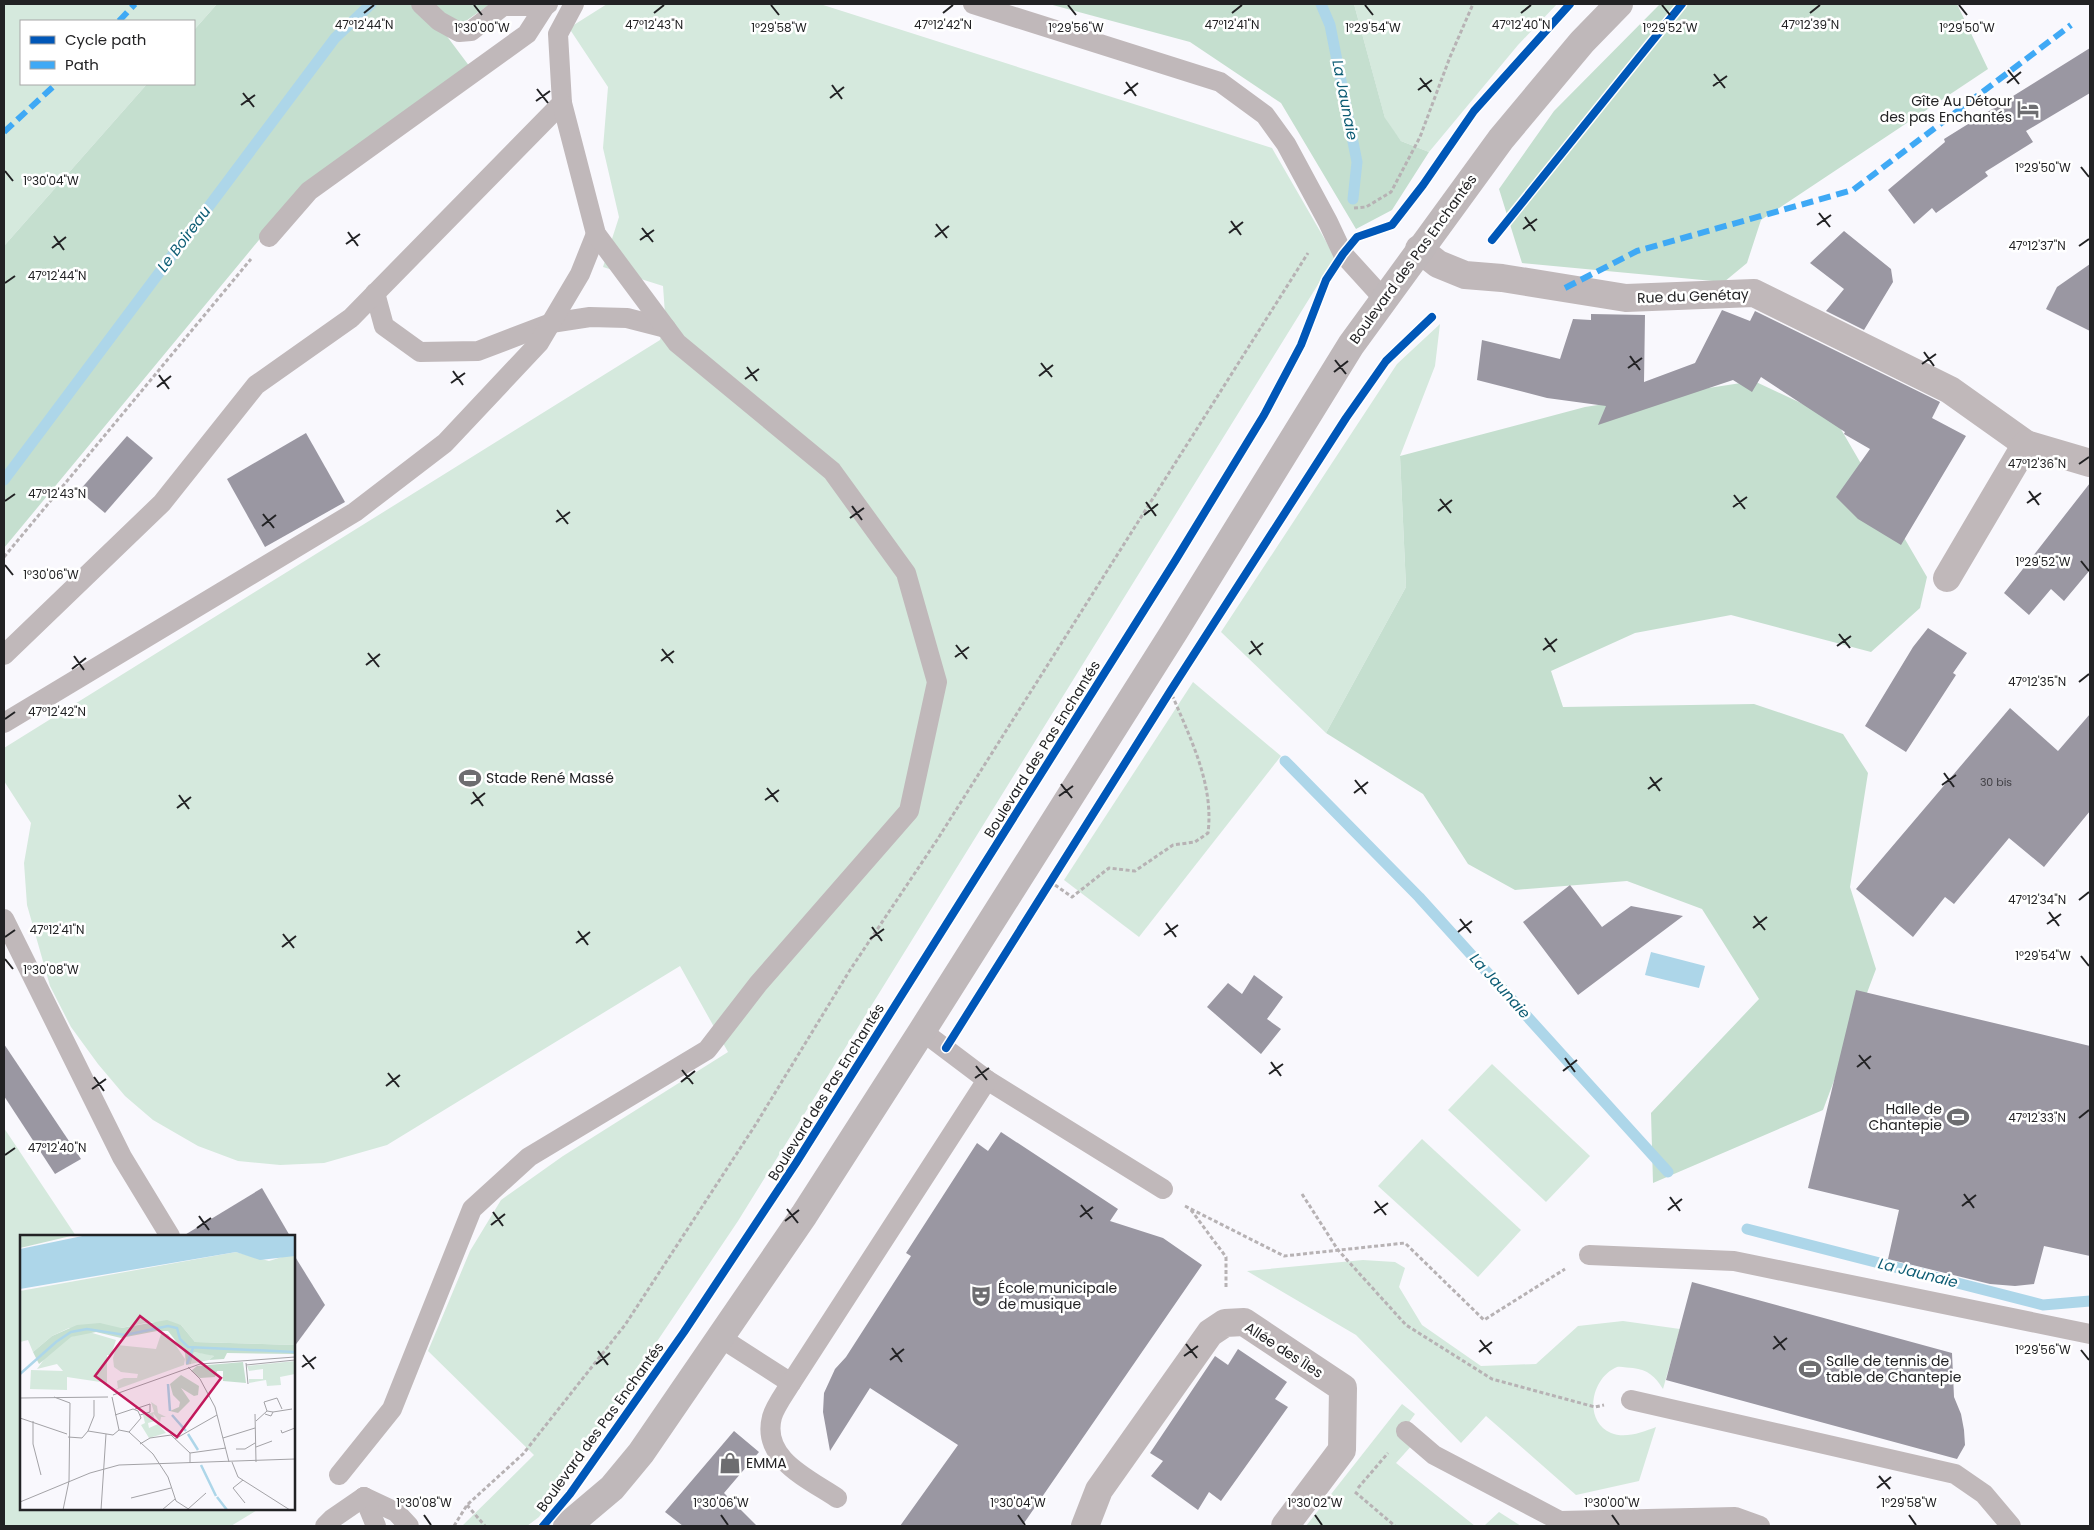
<svg xmlns="http://www.w3.org/2000/svg" width="2094" height="1530" viewBox="0 0 2094 1530" font-family="Poppins,sans-serif">
  <style>
    .green { fill: #d5e9dd }
    .forest { fill: #c5dfcf }
    .water { fill: #add6e9 }
    .lines { fill: none; stroke-linecap: round; stroke-linejoin: round }
    .stream { stroke: #add6e9; stroke-width: 11 }
    .building { fill: #9a97a2 }
    .path { stroke: #b7b2b4; stroke-width: 3; stroke-dasharray: 4 2.5; stroke-linecap: butt }
    .service { stroke: #c0b8ba; stroke-width: 20 }
    .minor { stroke: #c0b8ba; stroke-width: 28 }
    .secondary { stroke: #bfb8ba; stroke-width: 28 }
    .quiet { stroke: #3fa9f5; stroke-width: 6; stroke-dasharray: 12 6; stroke-linecap: butt }
    .cycleway-casing { stroke: #fff; stroke-width: 11 }
    .cycleway { stroke: #0057b8; stroke-width: 8 }
    .ticks { fill: none; stroke: #222224; stroke-width: 2 }
    .labels { text-anchor: middle; stroke-width: 5; stroke-linejoin: round; paint-order: stroke }
    .number-label { font-size: 11px; fill: #403f44 }
    .poi-label { font-size: 14px; fill: #222224; stroke: #fff; text-anchor: start }
    .street-label { font-size: 14px; fill: #222224; stroke: #fff }
    .water-label { font-size: 15px; font-style: italic; fill: #0e5d75; stroke: #fff }
    .inset-river { fill: none; stroke: #add6e9; stroke-width: 2.5 }
    .inset-road { fill: none; stroke: #a3a2a6; stroke-width: 1 }
    .view { fill: #c2185b; fill-opacity: 0.15; stroke: #c2185b; stroke-width: 2.5 }
    .inset-edge { fill: none; stroke: #222224; stroke-width: 2.5 }
    .ticks-label { font-size: 12px; text-anchor: middle; fill: #222224; stroke: #fff; stroke-width: 5; stroke-linejoin: round; paint-order: stroke }
  </style>
  <rect width="100%" height="100%" fill="#f9f8fd"/>
  <g class="green">
    <path d="M4,4H217L194,30V21H21V84H147L4,246Z"/>
    <path d="M607,4H820L1272,148L1335,257L738,1221L539,1517L527,1526H462L534,1455L428,1351L470,1251L501,1200L563,1156L728,1052L680,966L387,1145L324,1163L280,1165L238,1161L198,1146L153,1120L125,1096L98,1064L71,1027L50,986L27,905L24,863L31,823L4,781V748L660,340L665,314L663,286L603,267L619,217L603,148L608,87L569,28Z"/>
    <path d="M1354,4H1557L1518,45L1429,152L1401,141L1386,122Z"/>
    <path d="M1440,324L1435,366L1400,456L1406,587L1326,733L1221,632L1397,364Z"/>
    <path d="M1193,682L1281,756L1139,937L1064,880Z"/>
    <path d="M1492,1064L1590,1156L1546,1202L1448,1110Z"/>
    <path d="M4,1128L76,1236H21V1509H259L231,1526H4Z"/>
    <path d="M1422,1139L1521,1230L1478,1277L1378,1186Z"/>
    <path d="M1363,1260L1395,1262L1405,1268L1399,1287L1422,1325L1481,1366L1536,1364L1578,1326L1623,1321L1680,1329L1663,1389C1655,1376 1648,1370 1633,1368C1628,1368 1621,1366 1617,1367C1592,1377 1582,1420 1611,1433C1625,1439 1643,1432 1656,1427L1639,1481L1576,1495L1486,1416L1461,1443L1356,1335L1247,1271Z"/>
    <path d="M1402,1404L1415,1414L1402,1432L1413,1444L1396,1463L1475,1526H1306Z"/>
    <path d="M1499,1512L1521,1526H1484Z"/>
  </g>
  <g class="forest">
    <path d="M217,4H490L446,35L470,67L307,182L4,548V246L147,84H194V30Z"/>
    <path d="M1049,4H1354L1385,118L1401,141L1429,152L1392,210L1356,229L1281,103L1190,42Z"/>
    <path d="M1660,4H1957L1988,69L1761,220L1747,263L1724,282L1522,263L1499,189L1554,111Z"/>
    <path d="M1754,381L1835,419L1927,577L1920,608L1871,652L1731,615L1635,633L1551,671L1563,707L1754,704L1843,734L1868,773L1850,887L1876,969L1823,1110L1653,1183L1651,1113L1759,999L1702,909L1627,881L1515,890L1468,864L1423,794L1326,733L1406,587L1400,456L1585,407Z"/>
  </g>
  <path class="water" d="M1651,952L1705,966L1699,988L1645,975Z"/>
  <g class="lines">
    <g class="stream">
      <path d="M1321,4L1330,25L1357,162L1353,199"/>
      <path d="M4,480L335,38L371,4"/>
      <path d="M1285,761L1419,897L1668,1172"/>
      <path d="M1747,1229L2043,1305L2090,1301"/>
    </g>
  </g>
  <g class="building">
    <path d="M2090,48V93L2026,131L2033,142L1985,172L1988,176L1936,213L1932,208L1914,224L1888,190L1945,142L1944,139Z"/>
    <path d="M1844,231L1891,269L1893,282L1864,330L1826,311L1844,289L1810,263Z"/>
    <path d="M2090,264V331L2046,309L2057,287Z"/>
    <path d="M1722,310L1750,321L1755,311L1940,402L1932,418L1966,436L1901,545L1858,519L1836,497L1870,449L1844,434L1845,432L1761,377L1752,392L1733,380L1598,425L1606,406L1547,398L1477,380L1482,340L1560,359L1573,319L1591,320V314L1645,315L1644,382L1695,363Z"/>
    <path d="M306,433L345,502L265,547L227,479Z"/>
    <path d="M127,436L153,458L105,513L79,491Z"/>
    <path d="M2090,483V570L2064,601L2051,589L2029,615L2004,593Z"/>
    <path d="M1928,628L1967,653L1953,673L1956,675L1906,752L1865,726L1913,647Z"/>
    <path d="M2010,708L2058,751L2090,714V811L2044,867L2009,838L1954,904L1945,897L1913,937L1856,889Z"/>
    <path d="M1570,885L1602,927L1631,906L1683,916L1578,995L1523,922Z"/>
    <path d="M1254,975L1283,997L1267,1019L1281,1029L1261,1054L1207,1007L1228,983L1242,994Z"/>
    <path d="M1856,990L2090,1046V1256L2044,1246L2034,1284L2015,1286L1990,1284L1888,1259L1899,1210L1808,1188Z"/>
    <path d="M4,1044L81,1159L55,1174L4,1096Z"/>
    <path d="M1001,1132L1118,1209L1110,1221L1163,1238L1202,1265L1022,1526H900L958,1445L870,1388L830,1451L823,1412L824,1393L835,1369L846,1357L911,1256L906,1253L977,1143L988,1151Z"/>
    <path d="M262,1188L290,1236H183Z"/>
    <path d="M294,1255L325,1305L294,1347Z"/>
    <path d="M1692,1282L1952,1353L1954,1397L1961,1414L1964,1430L1965,1445L1957,1459L1666,1380Z"/>
    <path d="M1238,1349L1287,1382L1275,1399L1288,1407L1221,1501L1209,1492L1198,1510L1151,1476L1163,1461L1150,1453L1215,1356L1228,1365Z"/>
    <path d="M734,1431L759,1452L724,1493L757,1526H683L665,1512Z"/>
  </g>
  <g class="lines">
    <g class="path">
      <path d="M1354,208L1366,207L1391,192L1420,137L1450,57L1473,4"/>
      <path d="M4,557L251,259"/>
      <path d="M1055,885L1072,897L1109,868L1135,871L1173,845L1195,842L1208,833C1214,785 1191,740 1173,697"/>
      <path d="M1302,1194L1338,1250L1406,1325L1492,1379L1595,1407L1604,1405"/>
      <path d="M1185,1206L1284,1256L1405,1243L1484,1320L1565,1269"/>
      <path d="M1191,1210L1226,1257V1289"/>
      <path d="M1358,1488L1388,1453"/>
      <path d="M1355,1492L1395,1526"/>
      <path d="M467,1505L485,1526"/>
      <path d="M454,1526L467,1505L523,1454L625,1325L756,1124L850,970L937,840L1308,253"/>
    </g>
    <g class="service">
      <path d="M421,4L439,21L459,32L471,31L503,6H545L548,4"/>
      <path d="M973,4L1220,82L1265,115L1286,144L1328,222L1343,254L1383,298"/>
      <path d="M269,237L309,191L527,34L545,6"/>
      <path d="M375,293L384,326L420,352L478,351L551,323L590,317L627,318L666,328"/>
      <path d="M4,655L162,503L256,385L351,318L562,103L558,34L574,4"/>
      <path d="M4,723L355,512L445,443L539,343L580,274L596,234"/>
      <path d="M4,919L122,1157L170,1236"/>
      <path d="M922,1031L987,1080L1163,1189"/>
      <path d="M1589,1255L1734,1261L2090,1334"/>
      <path d="M721,1338L791,1383"/>
      <path d="M1631,1400L1955,1474L1984,1494L2011,1526"/>
      <path d="M1406,1431L1434,1455L1560,1521L1735,1517L1760,1526"/>
      <path d="M339,1475L392,1409L472,1209L529,1157L707,1050L758,984L909,811L937,682L906,573L832,471L677,343L596,234L562,103"/>
      <path d="M364,1497L396,1512L409,1526"/>
      <path d="M364,1497L376,1526"/>
      <path d="M837,1498C809,1479 761,1459 772,1417C775,1406 785,1393 791,1383L987,1080"/>
      <path d="M325,1526L332,1519L364,1497"/>
    </g>
    <g class="minor">
      <path d="M1419,249L1438,264L1465,275L1502,278L1626,298L1754,293L1950,390L2026,444L2090,463"/>
      <path d="M1947,578L2026,444"/>
      <path d="M1085,1526L1099,1490L1210,1333L1225,1323L1244,1322L1343,1388L1342,1450L1285,1526"/>
    </g>
    <path class="secondary" d="M567,1526L612,1488L641,1453L804,1215L922,1031L1174,632L1351,345L1501,139L1582,42L1619,4"/>
    <g class="quiet">
      <path d="M119,21L135,4"/>
      <path d="M4,132L56,84"/>
      <path d="M1565,288L1637,251L1853,190L2071,25"/>
    </g>
    <g class="cycleway-casing">
      <g id="cycleway">
        <path d="M1492,240L1682,4"/>
        <path d="M946,1048L1171,690L1346,418L1386,361L1432,317"/>
        <path d="M543,1526L570,1494L684,1332L796,1163L1175,561L1264,415L1301,345L1326,280L1343,254L1357,237L1392,225L1423,185L1474,111L1570,4"/>
      </g>
    </g>
    <use href="#cycleway" class="cycleway"/>
  </g>
  <path class="ticks" d="M474,5L482,15M771,5L779,15M1068,5L1076,15M1365,5L1373,15M1662,5L1670,15M1959,5L1967,15M364,13L374,5M654,13L664,5M943,13L953,5M1232,13L1242,5M1521,13L1531,5M1810,13L1820,5M2008,70L2019,84M1714,74L1725,88M1420,78L1431,92M1126,82L1136,96M2007,83L2021,72M832,85L842,99M1713,86L1727,76M537,89L548,103M1418,90L1432,80M243,93L254,107M1124,94L1138,83M830,98L844,87M536,101L550,91M241,105L255,95M2081,167L2089,177M5,171L13,181M1819,213L1830,227M1525,217L1535,231M1231,221L1241,235M936,224L947,238M1817,225L1831,215M642,228L653,242M1523,229L1537,219M348,232L358,246M1229,233L1243,222M54,236L64,250M935,237L949,226M640,240L654,230M346,244L360,234M2079,246L2089,239M52,248L66,237M5,283L15,276M1924,352L1934,366M1630,356L1640,370M1335,360L1346,374M1041,363L1052,377M1922,364L1936,354M747,367L757,381M1628,368L1642,358M453,371L463,385M1334,372L1348,361M159,375L169,389M1039,376L1053,365M745,379L759,369M451,383L465,373M157,387L171,376M2079,464L2089,457M2029,491L2039,505M1734,495L1745,509M1440,499L1451,513M5,501L15,494M1146,502L1156,516M2027,503L2041,493M852,506L862,520M1733,507L1747,497M557,510L568,524M1438,511L1452,500M263,514L274,528M1144,515L1158,504M850,518L864,508M556,522L570,512M262,526L276,515M2081,561L2089,571M5,565L13,575M1839,634L1850,648M1545,638L1555,652M1251,641L1261,655M956,645L967,659M1837,646L1851,636M662,649L673,663M1543,650L1557,639M368,653L379,667M1249,654L1263,643M74,656L84,670M955,657L969,647M661,661L674,651M366,665L380,654M72,669L86,658M2079,682L2089,674M5,719L15,712M1944,773L1954,787M1650,777L1660,791M1355,780L1366,794M1061,784L1072,798M1942,785L1956,775M767,788L778,802M1648,789L1662,778M473,792L483,806M1354,793L1368,782M179,795L189,809M1059,796L1073,786M765,800L779,790M471,804L485,793M177,808L191,797M2079,900L2089,892M2049,912L2059,926M1754,916L1765,930M1460,919L1471,933M1166,923L1176,937M2047,924L2061,914M872,927L882,941M1753,928L1767,917M578,931L588,945M1458,932L1472,921M283,934L294,948M1164,935L1178,925M5,937L15,930M870,939L884,929M576,943L590,932M282,947L296,936M2081,956L2089,966M5,959L13,969M1859,1055L1870,1069M1565,1058L1575,1072M1271,1062L1281,1076M976,1066L987,1080M1857,1067L1871,1056M682,1070L693,1084M1563,1071L1577,1060M388,1073L399,1087M1269,1074L1283,1064M94,1077L104,1091M975,1078L989,1068M681,1082L695,1071M386,1086L400,1075M92,1089L106,1079M2079,1118L2089,1110M5,1155L15,1148M1964,1194L1974,1208M1670,1197L1680,1211M1375,1201L1386,1215M1081,1205L1092,1219M1962,1206L1976,1195M787,1209L798,1223M1668,1210L1682,1199M493,1212L503,1226M1374,1213L1388,1203M199,1216L209,1230M1080,1217L1093,1207M785,1221L799,1210M491,1225L505,1214M197,1228L211,1218M1774,1336L1785,1350M1480,1340L1491,1354M1186,1344L1197,1358M892,1348L902,1362M1773,1349L1787,1338M2081,1350L2089,1360M598,1351L608,1365M1479,1352L1492,1342M303,1355L314,1369M1184,1356L1198,1346M890,1360L904,1349M596,1364L610,1353M302,1367L316,1357M1879,1476L1890,1489M1877,1488L1891,1477M424,1515L431,1525M721,1515L728,1525M1018,1515L1025,1525M1315,1515L1322,1525M1612,1515L1619,1525M1909,1515L1916,1525"/>
  <defs>
    <g id="hotel-bare" transform="scale(1.725)"><path d="M-6-4.5h1.5V1H6V5H4.5V3h-9V5H-6ZM-4 0a1.8 1.8 0 1 1 3.6 0ZM.5 0V-2.5h3Q6-2.5 6 0Z" fill="#6d6d70" stroke="#fff" stroke-width="2.5" paint-order="stroke"/></g>
    <g id="stadium-bare" transform="scale(1.725)"><path d="M0-5a6.5 5 0 1 0 0 10a6.5 5 0 1 0 0-10ZM-3.5-1.8h7v3.6h-7Z" fill="#6d6d70" stroke="#fff" stroke-width="2.5" paint-order="stroke"/></g>
    <g id="theatre-bare" transform="scale(1.725)"><path d="M-5-5.5Q0-4 5-5.5V0Q5 5 0 6Q-5 5-5 0ZM-3.3-2.5H-1v1.5H-3.3ZM1-2.5H3.3v1.5H1ZM-2.8 1Q0 5.5 2.8 1Z" fill="#6d6d70" stroke="#fff" stroke-width="2.5" paint-order="stroke"/></g>
    <g id="shop-bare" transform="scale(1.725)"><path d="M-5-2.5h2.3a2.7 3.5 0 0 1 5.4 0H5L5.5 6h-11ZM-1.5-2.5h3a1.5 2.3 0 0 0-3 0Z" fill="#6d6d70" stroke="#fff" stroke-width="2.5" paint-order="stroke"/></g>
  </defs>
  <g fill-rule="evenodd">
    <use href="#hotel-bare" x="2028" y="109"/>
    <use href="#stadium-bare" x="470" y="778"/>
    <use href="#stadium-bare" x="1958" y="1117"/>
    <use href="#theatre-bare" x="981" y="1296"/>
    <use href="#stadium-bare" x="1810" y="1369"/>
    <use href="#shop-bare" x="730" y="1463"/>
  </g>
  <g class="labels">
    <g class="number-label">
      <text x="1996" y="786">30 bis</text>
    </g>
    <g class="poi-label">
      <text x="2012" y="106" text-anchor="end">Gîte Au Détour<tspan x="2012" dy="16">des pas Enchantés</tspan></text>
      <text x="486" y="783">Stade René Massé</text>
      <text x="1942" y="1114" text-anchor="end">Halle de<tspan x="1942" dy="16">Chantepie</tspan></text>
      <text x="998" y="1293">École municipale<tspan x="998" dy="16">de musique</tspan></text>
      <text x="1826" y="1366">Salle de tennis de<tspan x="1826" dy="16">table de Chantepie</tspan></text>
      <text x="746" y="1468">EMMA</text>
    </g>
    <g class="street-label">
      <text transform="translate(1413 259) rotate(-54)" y="5">Boulevard des Pas Enchantés</text>
      <text transform="translate(1693 296) rotate(-2)" y="5">Rue du Genétay</text>
      <text transform="translate(1042 749) rotate(-58)" y="5">Boulevard des Pas Enchantés</text>
      <text transform="translate(826 1092) rotate(-58)" y="5">Boulevard des Pas Enchantés</text>
      <text transform="translate(1284 1350) rotate(33)" y="5">Allée des Îles</text>
      <text transform="translate(600 1427) rotate(-54)" y="5">Boulevard des Pas Enchantés</text>
    </g>
    <g class="water-label">
      <text transform="translate(1345 100) rotate(79)" y="5">La Jaunaie</text>
      <text transform="translate(184 239) rotate(-53)" y="5">Le Boireau</text>
      <text transform="translate(1500 986) rotate(48)" y="5">La Jaunaie</text>
      <text transform="translate(1918 1273) rotate(14)" y="5">La Jaunaie</text>
    </g>
  </g>
  <g transform="translate(20 1235)">
    <rect width="275" height="275" fill="#f9f8fd"/>
    <path d="M216,17L249,26L275,18V110L175,107L161,90L131,87L101,93H49L32,101L13,117L8,105L0,107V56ZM69,97L96,105L91,120H87V148L47,142V155L10,154L11,135L43,136L37,129L17,134L30,116L50,102ZM141,99H148L165,124L164,130L92,156L98,153L97,146L104,143H117L118,139L101,137L94,132L93,123L97,110L136,114ZM174,117L187,119L194,121L189,125L171,129ZM275,126V139L260,142L261,150L247,151L246,145L229,148V144H243V134L229,136L227,131ZM131,167L137,171L138,178L146,182H141L140,187L133,178L135,186L128,188L129,193L138,189L146,198L129,203L121,190L125,188L123,180L134,177Z" fill="#d5e9dd"/>
    <path d="M0,0H55L0,13ZM147,85L161,90L175,107L275,110V119L207,118L204,124L189,125L194,121L174,117L171,129L166,130L165,118L148,96H137L101,103L76,97L51,102L19,129L13,117L32,101L57,90L80,88L101,93ZM223,127L226,148L203,146V136H197L195,142L180,143L171,136L177,131ZM161,140L179,151L178,160L174,161L161,153L170,166L158,178L150,176L159,172L160,167L153,160L150,149Z" fill="#c5dfcf"/>
    <path d="M67,0H275V21L240,25L216,17L0,54V14Z" fill="#add6e9"/>
    <path class="inset-river" d="M167,129L173,113M0,139L36,107L51,97L67,94L105,100L148,91L157,93L160,104L168,112L275,117M148,149L150,176M152,180L166,196M168,199L178,215M181,230L196,261M197,262L207,275"/>
    <path class="inset-road" d="M226,128L228,149M226,130L275,125M168,132L180,144L195,172L209,227M93,160L180,129L275,122M34,162L50,168L49,246L43,275M92,162L99,195M0,163L88,162M115,174L130,169V177L120,180M253,177L272,174M235,179L236,227M245,179L251,181L253,177L247,176M95,180L113,174L118,176L121,183L109,197M0,183L47,199M13,186V209L21,240M236,186L247,176L244,167L257,163L262,174M261,195L262,198L275,193M68,196L93,200L99,195L109,197L133,219L148,242L156,266L170,275M68,196L74,181V165M48,202L62,203L68,196M203,203L235,193M155,204L197,180M120,209L130,203L151,200L170,218V228M236,212L252,206M216,214H225L235,208M170,218L206,213M212,227L218,242L270,275M223,245L213,253L225,268M111,263L151,253M0,267L70,238L99,230L275,224M168,274L186,258M81,275L86,199M98,275H117M142,275L155,264"/>
    <path class="view" d="M120,81L201,143L157,202L75,141Z"/>
    <rect width="275" height="275" class="inset-edge"/>
  </g>
  <g class="ticks-label">
    <text x="364" y="29">47°12'44"N</text>
    <text x="654" y="29">47°12'43"N</text>
    <text x="943" y="29">47°12'42"N</text>
    <text x="1232" y="29">47°12'41"N</text>
    <text x="1521" y="29">47°12'40"N</text>
    <text x="1810" y="29">47°12'39"N</text>
    <text x="482" y="32">1°30'00"W</text>
    <text x="779" y="32">1°29'58"W</text>
    <text x="1076" y="32">1°29'56"W</text>
    <text x="1373" y="32">1°29'54"W</text>
    <text x="1670" y="32">1°29'52"W</text>
    <text x="1967" y="32">1°29'50"W</text>
    <text x="2043" y="172">1°29'50"W</text>
    <text x="51" y="185">1°30'04"W</text>
    <text x="2037" y="250">47°12'37"N</text>
    <text x="57" y="280">47°12'44"N</text>
    <text x="2037" y="468">47°12'36"N</text>
    <text x="57" y="498">47°12'43"N</text>
    <text x="2043" y="566">1°29'52"W</text>
    <text x="51" y="579">1°30'06"W</text>
    <text x="2037" y="686">47°12'35"N</text>
    <text x="57" y="716">47°12'42"N</text>
    <text x="2037" y="904">47°12'34"N</text>
    <text x="57" y="934">47°12'41"N</text>
    <text x="2043" y="960">1°29'54"W</text>
    <text x="51" y="974">1°30'08"W</text>
    <text x="2037" y="1122">47°12'33"N</text>
    <text x="57" y="1152">47°12'40"N</text>
    <text x="2043" y="1354">1°29'56"W</text>
    <text x="424" y="1507">1°30'08"W</text>
    <text x="721" y="1507">1°30'06"W</text>
    <text x="1018" y="1507">1°30'04"W</text>
    <text x="1315" y="1507">1°30'02"W</text>
    <text x="1612" y="1507">1°30'00"W</text>
    <text x="1909" y="1507">1°29'58"W</text>
  </g>
  <rect width="2094" height="1530" fill="none" stroke="#222224" stroke-width="10"/>
  <rect x="20" y="20" width="175" height="65" fill="#ffffff" stroke="#a7a7a7"/>
  <rect x="30" y="36" width="25" height="8" fill="#0057b8" stroke="#a7a7a7"/>
  <text x="65" y="45" font-size="15" fill="#222224">Cycle path</text>
  <rect x="30" y="61" width="25" height="8" fill="#3fa9f5" stroke="#a7a7a7"/>
  <text x="65" y="70" font-size="15" fill="#222224">Path</text>
</svg>
